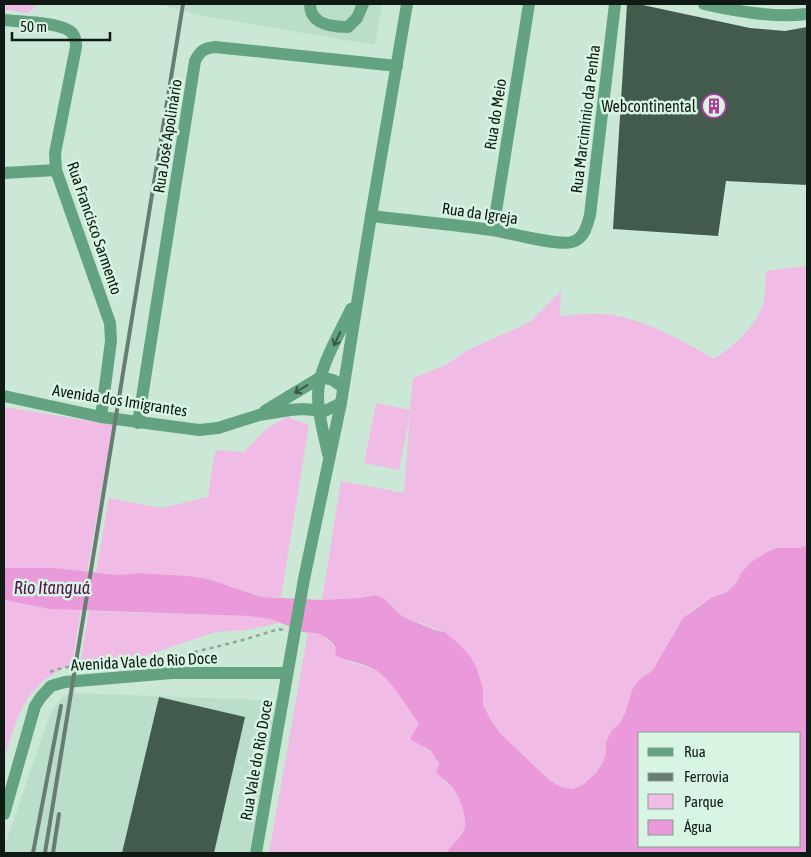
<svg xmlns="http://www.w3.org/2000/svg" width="811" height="857" viewBox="0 0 811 857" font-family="'Asap Condensed',sans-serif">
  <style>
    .built { fill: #badec9 }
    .green { fill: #f0bbe4 }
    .water { fill: #ea99da; fill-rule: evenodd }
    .building { fill: #425b4d }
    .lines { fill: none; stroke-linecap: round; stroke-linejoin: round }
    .path { stroke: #8fa799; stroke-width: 2.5; stroke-dasharray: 4 4; stroke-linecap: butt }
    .minor { stroke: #63a381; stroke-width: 12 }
    .rail { stroke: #687c71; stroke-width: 4 }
    .oneway { stroke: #355845 }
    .labels { text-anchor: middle; stroke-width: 5; stroke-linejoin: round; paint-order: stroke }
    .poi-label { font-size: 16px; fill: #0f1a14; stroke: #d8f5e4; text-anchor: end }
    .street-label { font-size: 16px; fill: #0f1a14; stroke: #d8f5e4 }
    .water-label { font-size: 18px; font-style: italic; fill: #57104e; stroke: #d8f5e4 }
  </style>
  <rect width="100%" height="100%" fill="#cbe8d7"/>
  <g class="built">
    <path d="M157,4H382L375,45L208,17Z"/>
    <path d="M72,693L260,700L271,705L274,716L249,853H4V848L50,714L61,698Z"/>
  </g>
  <g class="green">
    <path d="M4,4H38L28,13L4,9Z"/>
    <path d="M807,266V545L799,548H777L765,553L751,562L741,573L737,582L727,592L711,598L691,611L675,630L671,639L653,670L638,681L632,690L626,711L620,723L612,730L606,742V752L603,762L597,772L584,784L573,789L561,787L549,780L500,733L490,719L483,704V688L470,656L458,643L445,632L403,617L390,604L376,595L360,598L322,600L341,481L404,493L410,414L399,470L364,463L376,403L410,410L413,378L446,365L468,350L530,322L561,291L560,316C576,315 595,312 611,315C649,321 681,340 714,359C734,346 759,325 764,299C766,290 765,280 766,271Z"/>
    <path d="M4,407L113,425L87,572L54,568H4Z"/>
    <path d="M287,417L309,425L281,597H261L208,579L188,576L139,573L117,575L96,572L109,498L161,508L208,497L214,456L217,450L244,452L266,429Z"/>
    <path d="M4,600L50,609L81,610L72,664C23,686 19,713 4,760Z"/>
    <path d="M89,611L249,616L271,619L280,623L246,630L215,632L122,664L81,661Z"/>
    <path d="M308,632C331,633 331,649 346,660C351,664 367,666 375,670C392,679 409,708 419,724L417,729L424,748C437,754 439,767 443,780C456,787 468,813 465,828C462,837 451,845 446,853H269Z"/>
  </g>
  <path class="water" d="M807,545V853H446C451,845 463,837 465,827C467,815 458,791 448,783C444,779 440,777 436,772L439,764L431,751L410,739L419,724C409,709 391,680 377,671C365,663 349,662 336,656L335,646L327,638L317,633L303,632L271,619L249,616L50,609L4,600V568H54L117,575L139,573L188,576L208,579L261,597L322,600L360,598L376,595L383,598L403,617L435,630L445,632L458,643L470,656L476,667L483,688V704L490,719L500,733L549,780L561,787L573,789L584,784L597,772L603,762L606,752V742L612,730L620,723L626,711L632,690L638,681L653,670L683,618L711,598L727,592L737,582L741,573L751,562L765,553L777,548H799ZM640,733H800V846H640Z"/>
  <g class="building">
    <path d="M627,4H638L750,28L785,31L807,27V185L726,181L718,236L613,229Z"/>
    <path d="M159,697L245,717L214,853H122Z"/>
  </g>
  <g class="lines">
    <g class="path">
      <path d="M163,660L243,640L279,629L283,630"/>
      <path d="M50,672C61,667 73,666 86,666"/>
    </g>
    <g class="minor">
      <path d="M310,4C310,25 332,27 348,27L357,18L363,4"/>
      <path d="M704,4C738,12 773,18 807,14"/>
      <path d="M4,20C20,22 55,22 68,30C75,33 76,40 76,47L55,153L56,170L110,323L111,341L101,417"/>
      <path d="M4,173L56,170"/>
      <path d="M371,216C411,221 452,224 492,230C511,233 556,246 572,242C584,239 587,226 590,215L615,4"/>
      <path d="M493,230L529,4"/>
      <path d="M4,396L101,417L199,430L218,428L259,415L290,410L303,409L325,411L341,403"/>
      <path d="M265,411L321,377L333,380L343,387"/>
      <path d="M138,423L195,61C200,51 204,48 215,47L397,66"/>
      <path d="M328,454C324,435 318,415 318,396C318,368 339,335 351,309"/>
      <path d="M4,814L35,706L41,697L51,686L65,682L172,673H287"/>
      <path d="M256,853L304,579L341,403L371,216L407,4"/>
    </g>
    <g class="rail">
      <path d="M33,853L61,706"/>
      <path d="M45,853L183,4"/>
      <path d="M53,853L59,814"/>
    </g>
  </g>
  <defs><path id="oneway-shaft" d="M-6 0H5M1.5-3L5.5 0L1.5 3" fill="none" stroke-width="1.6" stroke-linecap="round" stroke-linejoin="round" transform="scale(1.25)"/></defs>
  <g class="oneway">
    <use href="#oneway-shaft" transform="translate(337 339) rotate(115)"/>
    <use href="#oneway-shaft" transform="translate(301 389) rotate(148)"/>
  </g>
  <defs>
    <g id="building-ring" transform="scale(1.25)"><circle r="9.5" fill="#d8f5e4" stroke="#ac3d9b" stroke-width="1.5"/><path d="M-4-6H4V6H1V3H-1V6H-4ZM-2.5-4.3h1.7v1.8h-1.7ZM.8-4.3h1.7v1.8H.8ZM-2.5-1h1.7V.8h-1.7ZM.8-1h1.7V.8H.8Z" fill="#ac3d9b"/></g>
  </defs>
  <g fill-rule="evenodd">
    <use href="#building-ring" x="714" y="106"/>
  </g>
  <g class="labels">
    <g class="poi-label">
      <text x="696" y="112">Webcontinental</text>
    </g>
    <g class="street-label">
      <text transform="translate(495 114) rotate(-81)" y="6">Rua do Meio</text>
      <text transform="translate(585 119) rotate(-83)" y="6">Rua Marcimínio da Penha</text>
      <text transform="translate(167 136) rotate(-81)" y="6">Rua José Apolinário</text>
      <text transform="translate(480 213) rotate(8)" y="6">Rua da Igreja</text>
      <text transform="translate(95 228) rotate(71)" y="6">Rua Francisco Sarmento</text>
      <text transform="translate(120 400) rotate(9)" y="6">Avenida dos Imigrantes</text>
      <text transform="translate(144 661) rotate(-3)" y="6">Avenida Vale do Rio Doce</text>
      <text transform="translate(256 760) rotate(-80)" y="6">Rua Vale do Rio Doce</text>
    </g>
    <g class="water-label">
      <text x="52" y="594">Rio Itanguá</text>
    </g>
  </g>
  <rect width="811" height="857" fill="none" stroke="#0f1a14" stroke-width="10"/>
  <rect x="638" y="732" width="162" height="115" fill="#d8f5e4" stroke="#889d91"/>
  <rect x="648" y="748" width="25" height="8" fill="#63a381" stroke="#889d91"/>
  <text x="684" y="757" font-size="15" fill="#0f1a14">Rua</text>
  <rect x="648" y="773" width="25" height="8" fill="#687c71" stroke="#889d91"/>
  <text x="684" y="782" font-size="15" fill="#0f1a14">Ferrovia</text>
  <rect x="648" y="794" width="25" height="15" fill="#f0bbe4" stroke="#889d91"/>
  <text x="684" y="807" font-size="15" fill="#0f1a14">Parque</text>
  <rect x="648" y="820" width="25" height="15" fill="#ea99da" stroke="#889d91"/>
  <text x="684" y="832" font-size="15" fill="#0f1a14">Água</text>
  <path d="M12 32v8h98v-8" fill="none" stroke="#0f1a14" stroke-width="2.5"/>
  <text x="20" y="32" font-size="15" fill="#0f1a14" stroke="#d8f5e4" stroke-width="4" paint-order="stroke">50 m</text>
</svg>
